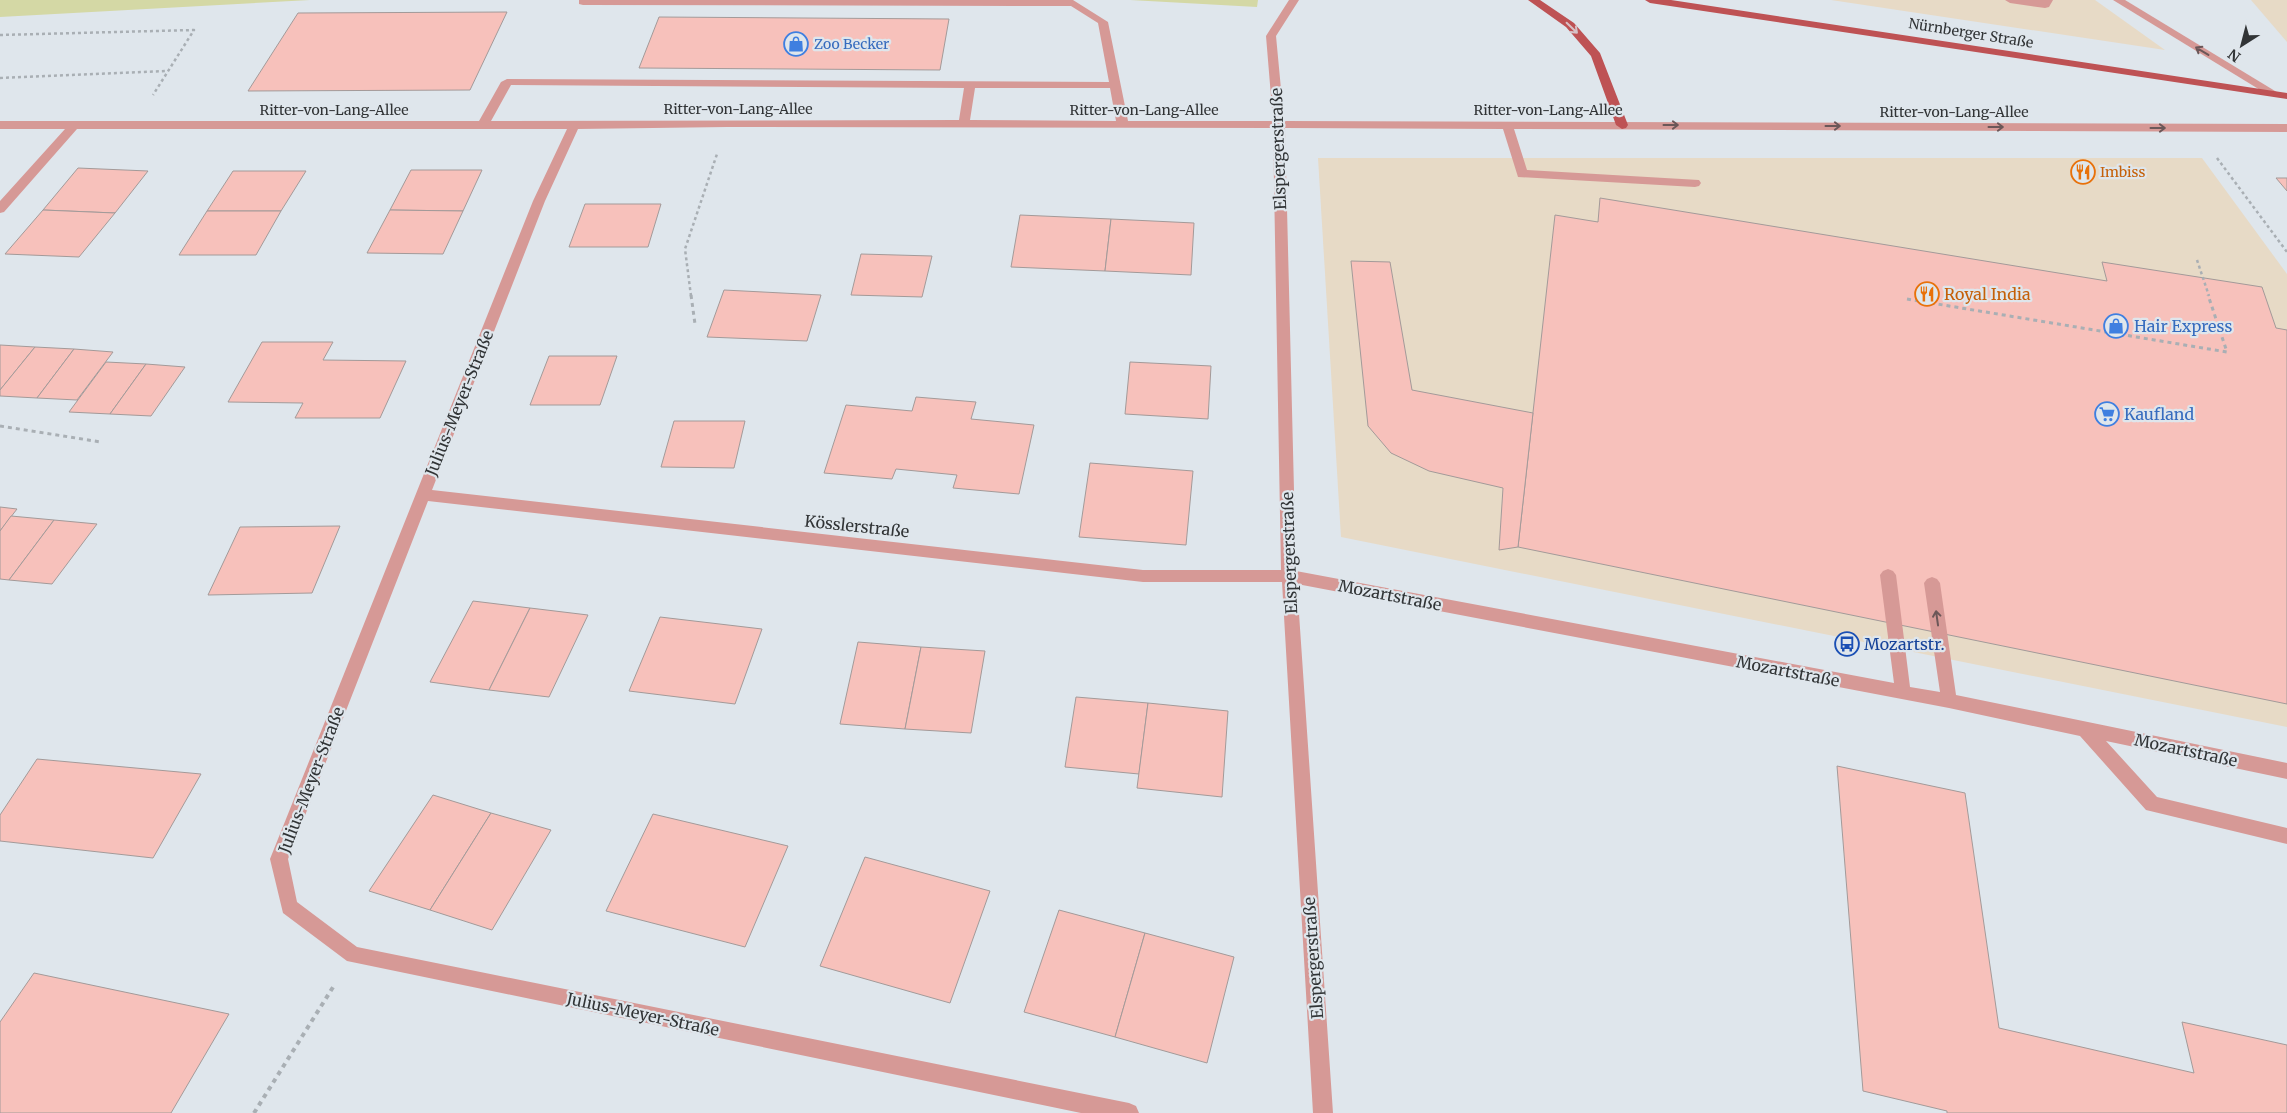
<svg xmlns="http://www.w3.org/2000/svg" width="2287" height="1113" viewBox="0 0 2287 1113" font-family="Merriweather,serif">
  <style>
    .commercial { fill: #e7dac6 }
    .green { fill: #d4d8a5 }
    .building { fill: #f7c1bb; stroke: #a39a99 }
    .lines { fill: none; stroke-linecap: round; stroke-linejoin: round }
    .path-far2 { stroke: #a9afb4; stroke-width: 2.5; stroke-dasharray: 3 3; stroke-linecap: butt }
    .path-far1 { stroke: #a9afb4; stroke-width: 3; stroke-dasharray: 4 4; stroke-linecap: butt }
    .path { stroke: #a9afb4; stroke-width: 4; stroke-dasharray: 4.5 4.5; stroke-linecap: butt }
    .minor { fill: #d69996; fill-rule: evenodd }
    .major { fill: #be5254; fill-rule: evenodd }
    .oneway { stroke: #d7c1c6 }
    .oneway2 { stroke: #6b5758 }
    .labels { text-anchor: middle; stroke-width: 4.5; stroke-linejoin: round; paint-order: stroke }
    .far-street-label { font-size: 14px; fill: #313436; stroke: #dfe6ec }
    .far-shop-label { font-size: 14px; fill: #366cbe; stroke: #dfe6ec; text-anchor: start }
    .far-food-label { font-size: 14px; fill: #c56008; stroke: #dfe6ec; text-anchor: start }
    .street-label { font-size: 16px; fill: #313436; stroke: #dfe6ec }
    .food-label { font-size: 16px; fill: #c56008; stroke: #dfe6ec; text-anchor: start }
    .shop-label { font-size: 16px; fill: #366cbe; stroke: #dfe6ec; text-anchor: start }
    .transit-label { font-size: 16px; fill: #164399; stroke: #dfe6ec; text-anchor: start }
  </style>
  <rect width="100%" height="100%" fill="#dfe6ec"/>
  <g class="commercial">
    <path d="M1831,0H2095L2165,50Z"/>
    <path d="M2251,0H2287V42Z"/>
    <path d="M1318,158H2202L2287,274V727L1341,537Z"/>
  </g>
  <g class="green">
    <path d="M0,0H310L0,17Z"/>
    <path d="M1130,0H1258L1257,7Z"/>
  </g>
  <g class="building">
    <path d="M507,12L470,90L248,91L298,13Z"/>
    <path d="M659,17L949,19L940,70L639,68Z"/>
    <path d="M78,168L148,171L115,213L43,210Z"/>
    <path d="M411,170H482L463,211L390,210Z"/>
    <path d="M233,171H306L281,211H207Z"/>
    <path d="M2276,178H2287V191Z"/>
    <path d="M1600,198L2107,281L2102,262L2262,287L2276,328L2287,330V704L1518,547L1555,215L1598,222Z"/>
    <path d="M585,204H661L648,247H569Z"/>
    <path d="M43,210L115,213L79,257L5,254Z"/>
    <path d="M390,210L463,211L443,254L367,253Z"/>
    <path d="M207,211H281L256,255H179Z"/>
    <path d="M1020,215L1111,219L1105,271L1011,267Z"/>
    <path d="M1111,219L1194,223L1191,275L1105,271Z"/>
    <path d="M861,254L932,256L922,297L851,295Z"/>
    <path d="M1351,261L1390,262L1412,390L1533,413L1518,547L1499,550L1503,488L1429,471L1391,453L1368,426Z"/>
    <path d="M724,290L821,295L807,341L707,337Z"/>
    <path d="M262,342H333L323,360L406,361L380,418H295L303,403L228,402Z"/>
    <path d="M0,345L35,347L0,390Z"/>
    <path d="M35,347L74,349L37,398L0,396V390Z"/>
    <path d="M74,349L113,352L77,400L37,398Z"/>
    <path d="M549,356H617L600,405H530Z"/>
    <path d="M106,362L146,364L110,414L69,412Z"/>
    <path d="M1130,362L1211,366L1208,419L1125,414Z"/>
    <path d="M146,364L185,367L151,416L110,414Z"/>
    <path d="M916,397L976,402L971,419L1034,425L1019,494L953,488L957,475L896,469L892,479L824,473L846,405L912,411Z"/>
    <path d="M674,421H745L734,468L661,467Z"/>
    <path d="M1090,463L1193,471L1186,545L1079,537Z"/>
    <path d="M0,507L17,509L0,531Z"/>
    <path d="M11,516L54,520L9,580L0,579V531Z"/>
    <path d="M54,520L97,524L52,584L9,580Z"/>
    <path d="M340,526L312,593L208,595L240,527Z"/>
    <path d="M473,601L530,608L489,690L430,682Z"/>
    <path d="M530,608L588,615L549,697L489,690Z"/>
    <path d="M660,617L762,629L735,704L629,691Z"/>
    <path d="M858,642L921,647L905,729L840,724Z"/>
    <path d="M921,647L985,651L971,733L905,729Z"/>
    <path d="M1076,697L1148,703L1139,774L1065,767Z"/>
    <path d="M1148,703L1228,711L1222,797L1137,788Z"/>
    <path d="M37,759L201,774L153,858L0,841V815Z"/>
    <path d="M1837,766L1965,793L1999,1028L2194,1073L2182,1022L2287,1045V1113H1947V1111L1863,1091Z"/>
    <path d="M433,795L491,813L430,910L369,891Z"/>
    <path d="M491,813L551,830L492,930L430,910Z"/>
    <path d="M653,814L788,846L745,947L606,911Z"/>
    <path d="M865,857L990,891L950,1003L820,966Z"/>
    <path d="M1059,910L1145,933L1115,1037L1024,1012Z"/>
    <path d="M1145,933L1234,957L1207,1063L1115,1037Z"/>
    <path d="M34,973L229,1014L171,1113H0V1022Z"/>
  </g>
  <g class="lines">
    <g class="path-far2">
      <path d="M0,35L194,30L153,95"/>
      <path d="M0,78L167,71"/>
      <path d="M2217,158L2287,252"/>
      <path d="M2197,260L2209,296"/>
      <path d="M691,296L685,249L717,154"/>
    </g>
    <g class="path-far1">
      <path d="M691,295L695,324"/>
      <path d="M1907,299L2227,352L2208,295"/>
      <path d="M0,426L101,442"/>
    </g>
    <path class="path" d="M254,1113L335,984"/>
    <g class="minor">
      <path d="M579,0H1073L1108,22L1128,121H1273L1266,36L1289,0H1299L1276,36L1284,121L2287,124V132L1514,129L1527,170L1699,180L1701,183L1699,186L1695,187L1518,177L1503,129L1285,128L1296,571L1894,683L1880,575L1883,571L1888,569L1893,571L1896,575L1910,687L1940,692L1924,583L1927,579L1932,577L1937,579L1940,583L1956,695L2287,763V779L2106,741L2157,797L2287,828V844L2146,810L2080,736L1949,708L1297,584L1333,1113H1313L1282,582H1143L428,501L288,859L297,902L357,947L1129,1103L1136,1106L1139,1113H1081L347,961L283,913L270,859L533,201L567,129H77L4,212L0,213V201L65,129H0V121H479L501,82L507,79L1109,82L1098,23L1071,6L583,5L579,4ZM511,85L964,88L959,120L491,121ZM975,88H1110L1116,121L970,120ZM727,127L1273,128L1281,570H1143L432,490L545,201L578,129Z"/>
      <path d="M2005,0H2053L2049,7L2045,8L2010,3Z"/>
      <path d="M2113,0H2125L2280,94L2278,96H2270Z"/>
    </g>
    <g class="major">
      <path d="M1528,0H1540L1574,23L1600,53L1628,125L1626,128L1622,129L1616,125L1591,56L1566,27Z"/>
      <path d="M1645,0H1671L2287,93V99L1650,3Z"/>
    </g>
  </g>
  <defs><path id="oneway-shaft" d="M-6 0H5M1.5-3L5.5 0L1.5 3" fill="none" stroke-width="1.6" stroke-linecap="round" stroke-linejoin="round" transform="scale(1.25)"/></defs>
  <use class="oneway" href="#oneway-shaft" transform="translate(1572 28) rotate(44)"/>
  <g class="oneway2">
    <use href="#oneway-shaft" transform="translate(2202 51) rotate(-149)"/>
    <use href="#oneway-shaft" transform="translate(1671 125)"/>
    <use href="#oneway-shaft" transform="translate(1833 126)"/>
    <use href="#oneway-shaft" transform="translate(1996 127)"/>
    <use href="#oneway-shaft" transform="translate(2158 128)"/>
    <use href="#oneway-shaft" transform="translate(1937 618) rotate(-98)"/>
  </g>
  <defs>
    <g id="shop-ring" transform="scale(1.25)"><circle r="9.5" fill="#dfe6ec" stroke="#3f7fe0" stroke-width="1.5"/><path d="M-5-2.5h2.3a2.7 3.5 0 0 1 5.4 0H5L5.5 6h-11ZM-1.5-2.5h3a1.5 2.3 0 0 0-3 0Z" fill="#3f7fe0"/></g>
    <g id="restaurant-ring" transform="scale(1.25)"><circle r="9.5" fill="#dfe6ec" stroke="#e8710a" stroke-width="1.5"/><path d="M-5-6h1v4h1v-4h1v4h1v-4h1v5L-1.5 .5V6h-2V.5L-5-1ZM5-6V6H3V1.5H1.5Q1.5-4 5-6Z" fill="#e8710a"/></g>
    <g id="supermarket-ring" transform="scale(1.25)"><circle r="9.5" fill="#dfe6ec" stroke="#3f7fe0" stroke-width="1.5"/><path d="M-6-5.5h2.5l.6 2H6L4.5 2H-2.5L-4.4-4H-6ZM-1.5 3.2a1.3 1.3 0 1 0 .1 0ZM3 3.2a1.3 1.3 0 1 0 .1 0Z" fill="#3f7fe0"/></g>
    <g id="bus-ring" transform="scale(1.25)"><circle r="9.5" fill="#dfe6ec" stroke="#1a4fb4" stroke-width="1.5"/><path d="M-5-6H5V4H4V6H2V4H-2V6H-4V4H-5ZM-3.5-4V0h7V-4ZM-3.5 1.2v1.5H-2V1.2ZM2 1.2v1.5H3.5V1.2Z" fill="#1a4fb4"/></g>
  </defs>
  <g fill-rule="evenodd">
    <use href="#shop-ring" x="796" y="44"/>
    <use href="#restaurant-ring" x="2083" y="172"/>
    <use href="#restaurant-ring" x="1927" y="294"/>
    <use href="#shop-ring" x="2116" y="326"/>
    <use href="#supermarket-ring" x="2107" y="414"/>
    <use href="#bus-ring" x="1847" y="644"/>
  </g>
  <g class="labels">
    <g class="far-street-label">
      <text transform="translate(1971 33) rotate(9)" y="5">Nürnberger Straße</text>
      <text x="738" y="114">Ritter-von-Lang-Allee</text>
      <text x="334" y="115">Ritter-von-Lang-Allee</text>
      <text x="1144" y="115">Ritter-von-Lang-Allee</text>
      <text x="1548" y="115">Ritter-von-Lang-Allee</text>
      <text x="1954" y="117">Ritter-von-Lang-Allee</text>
    </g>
    <g class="far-shop-label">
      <text x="814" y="49">Zoo Becker</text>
    </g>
    <g class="far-food-label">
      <text x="2100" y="177">Imbiss</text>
    </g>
    <g class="street-label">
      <text transform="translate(1278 149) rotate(-92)" y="6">Elspergerstraße</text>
      <text transform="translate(459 403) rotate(-68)" y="6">Julius-Meyer-Straße</text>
      <text transform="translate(857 526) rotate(6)" y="6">Kösslerstraße</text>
      <text transform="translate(1289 553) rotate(-92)" y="6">Elspergerstraße</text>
      <text transform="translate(1390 595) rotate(11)" y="6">Mozartstraße</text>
      <text transform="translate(1788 671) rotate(11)" y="6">Mozartstraße</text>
      <text transform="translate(2186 750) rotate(12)" y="6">Mozartstraße</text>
      <text transform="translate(311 780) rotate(-69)" y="6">Julius-Meyer-Straße</text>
      <text transform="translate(1313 958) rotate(-94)" y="6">Elspergerstraße</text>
      <text transform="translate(643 1014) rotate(12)" y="6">Julius-Meyer-Straße</text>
    </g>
    <g class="food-label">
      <text x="1944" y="300">Royal India</text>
    </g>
    <g class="shop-label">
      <text x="2134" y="332">Hair Express</text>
      <text x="2124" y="420">Kaufland</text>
    </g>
    <g class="transit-label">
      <text x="1864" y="650">Mozartstr.</text>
    </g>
  </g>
  <g transform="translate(2242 45) rotate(216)" stroke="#dfe6ec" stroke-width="4" paint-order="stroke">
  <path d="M0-4L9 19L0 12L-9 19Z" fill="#313436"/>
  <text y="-8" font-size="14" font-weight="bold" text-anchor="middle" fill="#313436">N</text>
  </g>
</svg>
